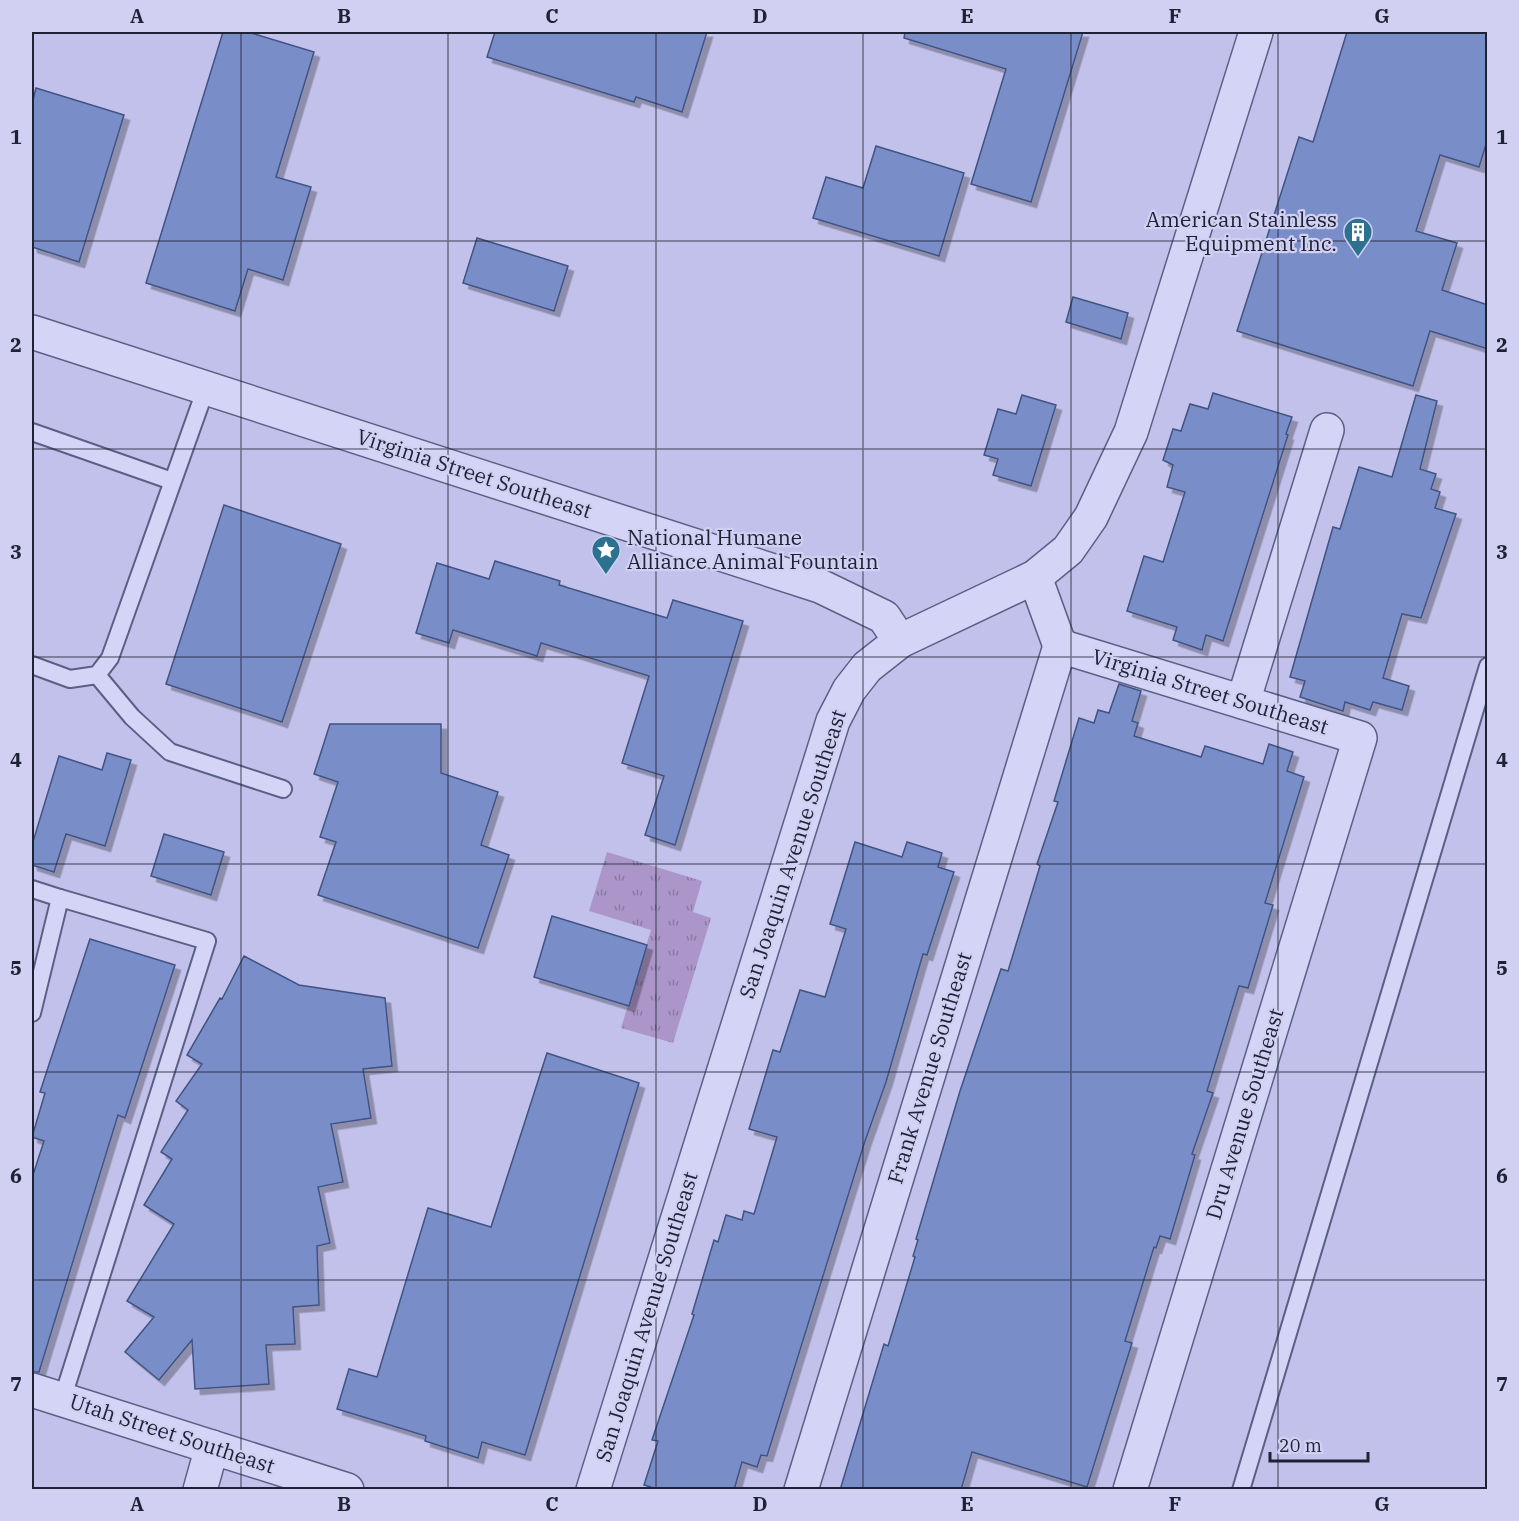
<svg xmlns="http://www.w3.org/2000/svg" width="1519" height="1521" viewBox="0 0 1519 1521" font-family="'IBM Plex Serif',serif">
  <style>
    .grass { fill: url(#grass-tufts) }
    .building { fill: #798ec8; stroke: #415382; stroke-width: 1.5; filter: url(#shadow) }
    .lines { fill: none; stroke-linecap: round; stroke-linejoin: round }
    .lane-casing { stroke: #5a6084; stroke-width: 20 }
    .street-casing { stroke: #5a6084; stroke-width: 36 }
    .lane { stroke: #d4d4f7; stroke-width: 16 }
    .street { stroke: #d4d4f7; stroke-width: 33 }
    .grid { fill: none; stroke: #1d2234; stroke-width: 1.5; stroke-opacity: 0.55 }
    .labels { text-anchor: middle; stroke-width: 4.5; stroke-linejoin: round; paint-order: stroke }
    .poi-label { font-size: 21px; fill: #1d2234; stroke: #d1d0f3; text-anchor: end }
    .street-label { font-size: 21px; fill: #1d2234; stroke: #d1d0f3 }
    .neatline { fill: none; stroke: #1d2234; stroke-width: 2 }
    .grid-label { font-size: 20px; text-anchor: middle; font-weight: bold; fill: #1d2234 }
  </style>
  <defs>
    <pattern id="grass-tufts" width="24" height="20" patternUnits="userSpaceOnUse" patternTransform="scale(1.5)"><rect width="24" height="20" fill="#ac96c9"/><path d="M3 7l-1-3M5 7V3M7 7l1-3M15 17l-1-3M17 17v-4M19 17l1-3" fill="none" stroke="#8b7aa4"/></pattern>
    <filter id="shadow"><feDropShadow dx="5.5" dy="5.5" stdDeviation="0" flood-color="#0004"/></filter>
  </defs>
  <rect width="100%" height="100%" fill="#c2c1eb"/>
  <path class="grass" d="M607,852L702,881L693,912L711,918L673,1043L621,1028L651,930L589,911Z"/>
  <g class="building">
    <path d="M223,32H248L314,52L276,177L311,187L283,280L248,269L235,311L146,283Z"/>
    <path d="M495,32H707L682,112L636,97L634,102L487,57Z"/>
    <path d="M905,32H1083L1031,202L971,184L1006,69L904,38Z"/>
    <path d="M1347,32H1488V138L1479,167L1440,155L1416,231L1457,243L1442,290L1488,305V349L1430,331L1413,386L1237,331L1299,137L1313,142Z"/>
    <path d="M36,88L124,115L79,262L32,247V104Z"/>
    <path d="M876,146L964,173L939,256L813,218L826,177L863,188Z"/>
    <path d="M477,238L568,266L554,311L463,283Z"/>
    <path d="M1073,297L1128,313L1121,339L1066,322Z"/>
    <path d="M1213,393L1292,417L1286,434L1288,435L1223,641L1206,635L1202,650L1173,640L1177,627L1127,611L1144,556L1163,562L1185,492L1167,487L1173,465L1163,460L1173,429L1181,431L1190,404L1208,409Z"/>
    <path d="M1022,395L1056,405L1031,486L993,475L998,459L984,455L998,409L1016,414Z"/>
    <path d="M1416,395L1437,401L1420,469L1436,474L1431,489L1440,492L1435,508L1456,514L1421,618L1402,614L1383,678L1409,686L1402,710L1373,702L1370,710L1345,702L1343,711L1300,697L1305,681L1290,677L1333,527L1340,529L1359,467L1392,477Z"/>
    <path d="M224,505L341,544L282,722L166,684Z"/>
    <path d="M495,561L560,581L559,585L667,618L673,600L743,621L675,845L645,835L664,776L622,763L649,676L541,643L537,656L453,630L449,643L416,633L437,563L489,579Z"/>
    <path d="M1119,684L1141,691L1132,721L1138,723L1134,736L1201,757L1205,746L1263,764L1269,744L1293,752L1287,771L1304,777L1265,903L1273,905L1248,988L1239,986L1207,1091L1213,1093L1192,1154L1195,1155L1170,1239L1160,1236L1156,1248L1154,1247L1125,1341L1132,1343L1087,1487L972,1452L961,1490H840L884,1344L888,1346L915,1257L913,1256L918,1240L916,1239L960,1091L1001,969L1008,971L1040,866L1037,864L1058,802L1054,801L1079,718L1094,723L1098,710L1109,713Z"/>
    <path d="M330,724H441V773L498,792L481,845L509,855L478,948L318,895L336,842L320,837L338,782L314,774Z"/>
    <path d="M107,753L131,760L105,846L66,834L54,872L32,865V845L59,756L102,770Z"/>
    <path d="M164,834L224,852L211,895L151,876Z"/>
    <path d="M855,842L902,857L907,842L942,853L938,867L954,872L927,955L923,954L886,1082L865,1141L767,1456L761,1455L757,1467L742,1462L734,1490H660L644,1485L658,1441L652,1440L694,1315L692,1314L714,1240L718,1242L726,1215L742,1220L744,1211L754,1214L777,1137L749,1129L773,1050L780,1052L800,990L825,997L846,929L830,924Z"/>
    <path d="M552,916L647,945L629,1006L534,977Z"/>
    <path d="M90,939L175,965L125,1118L118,1115L39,1372H32V1178L44,1141L32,1137L45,1093L40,1092Z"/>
    <path d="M244,956L299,985L385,998L392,1066L363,1069L371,1118L331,1124L343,1182L318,1187L330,1243L317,1246L319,1305L293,1307L295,1344L266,1345L269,1384L195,1389L192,1340L159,1380L125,1352L154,1317L127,1301L174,1224L144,1205L172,1159L161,1152L188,1110L176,1101L202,1064L187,1055L220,998L222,999Z"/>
    <path d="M547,1053L639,1083L525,1455L482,1442L478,1458L425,1441L426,1436L337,1409L349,1369L377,1377L428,1208L491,1227Z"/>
  </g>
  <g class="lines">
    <g class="lane-casing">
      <g id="lane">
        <path d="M32,432L172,481"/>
        <path d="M32,665L70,679L97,675L110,658L206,388"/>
        <path d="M97,675L132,717L170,752L283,789"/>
        <path d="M32,889L60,898L32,1013"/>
        <path d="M60,898L207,941L62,1400"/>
        <path d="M1241,1490L1488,666"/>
      </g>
    </g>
    <g class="street-casing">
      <g id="street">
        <path d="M32,332L820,586L884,617L900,641"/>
        <path d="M1035,577L1060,646"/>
        <path d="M1060,646L1360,738L1130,1490"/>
        <path d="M1243,702L1327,430"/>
        <path d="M32,1390L347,1490"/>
        <path d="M200,1490L212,1447"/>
        <path d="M593,1490L833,721L849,690L867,667L900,641L1035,577L1068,550L1091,517L1131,432L1256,32"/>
        <path d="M801,1490L1060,646"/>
      </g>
    </g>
    <use href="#lane" class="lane"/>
    <use href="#street" class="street"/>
  </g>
  <path class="grid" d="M241,32V1490M448,32V1490M656,32V1490M863,32V1490M1071,32V1490M1278,32V1490M32,241H1488M32,449H1488M32,657H1488M32,864H1488M32,1072H1488M32,1280H1488"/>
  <defs>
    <g id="building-pin" transform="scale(1.5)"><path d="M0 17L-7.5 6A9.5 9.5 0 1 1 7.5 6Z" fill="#2d7190" stroke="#d1d0f3"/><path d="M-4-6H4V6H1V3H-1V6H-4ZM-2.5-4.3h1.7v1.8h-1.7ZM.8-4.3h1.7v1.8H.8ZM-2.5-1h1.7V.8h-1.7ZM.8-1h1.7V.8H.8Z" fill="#fff"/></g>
    <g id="sight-pin" transform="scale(1.5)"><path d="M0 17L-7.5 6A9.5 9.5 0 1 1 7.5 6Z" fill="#2d7190" stroke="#d1d0f3"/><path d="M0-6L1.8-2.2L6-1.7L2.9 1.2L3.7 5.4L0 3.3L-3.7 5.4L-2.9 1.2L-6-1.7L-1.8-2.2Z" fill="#fff"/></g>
  </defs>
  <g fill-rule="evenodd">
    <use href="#building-pin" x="1358" y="232"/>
    <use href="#sight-pin" x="606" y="550"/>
  </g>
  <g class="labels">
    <g class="poi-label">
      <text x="1337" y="227">American Stainless<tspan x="1337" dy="24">Equipment Inc.</tspan></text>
      <text x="627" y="545" text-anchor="start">National Humane<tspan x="627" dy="24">Alliance Animal Fountain</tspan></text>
    </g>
    <g class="street-label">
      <text transform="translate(474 474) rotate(18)" y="7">Virginia Street Southeast</text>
      <text transform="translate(1210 692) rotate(17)" y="7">Virginia Street Southeast</text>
      <text transform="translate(793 854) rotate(-72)" y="7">San Joaquin Avenue Southeast</text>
      <text transform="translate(930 1068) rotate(-73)" y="7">Frank Avenue Southeast</text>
      <text transform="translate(1245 1114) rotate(-73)" y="7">Dru Avenue Southeast</text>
      <text transform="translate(647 1317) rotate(-73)" y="7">San Joaquin Avenue Southeast</text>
      <text transform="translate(172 1434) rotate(18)" y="7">Utah Street Southeast</text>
    </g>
  </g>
  <rect width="1519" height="1521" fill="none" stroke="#d1d0f3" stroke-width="66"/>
  <path d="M1270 1452v9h98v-9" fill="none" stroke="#1d2234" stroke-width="3"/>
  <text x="1279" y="1452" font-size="18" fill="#1d2234" stroke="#d1d0f3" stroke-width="4.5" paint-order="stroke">20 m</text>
  <rect x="33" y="33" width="1453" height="1455" class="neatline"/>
  <g class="grid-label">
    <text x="137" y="23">A</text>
    <text x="344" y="23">B</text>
    <text x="552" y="23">C</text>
    <text x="760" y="23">D</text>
    <text x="967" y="23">E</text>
    <text x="1175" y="23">F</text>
    <text x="1382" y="23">G</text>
    <text x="16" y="144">1</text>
    <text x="1502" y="144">1</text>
    <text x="16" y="352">2</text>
    <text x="1502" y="352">2</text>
    <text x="16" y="559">3</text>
    <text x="1502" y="559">3</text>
    <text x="16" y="767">4</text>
    <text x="1502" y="767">4</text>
    <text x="16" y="975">5</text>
    <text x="1502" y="975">5</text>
    <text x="16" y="1183">6</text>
    <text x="1502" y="1183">6</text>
    <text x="16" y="1391">7</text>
    <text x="1502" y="1391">7</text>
    <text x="137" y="1511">A</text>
    <text x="344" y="1511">B</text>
    <text x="552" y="1511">C</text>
    <text x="760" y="1511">D</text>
    <text x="967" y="1511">E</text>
    <text x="1175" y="1511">F</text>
    <text x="1382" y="1511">G</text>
  </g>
</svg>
